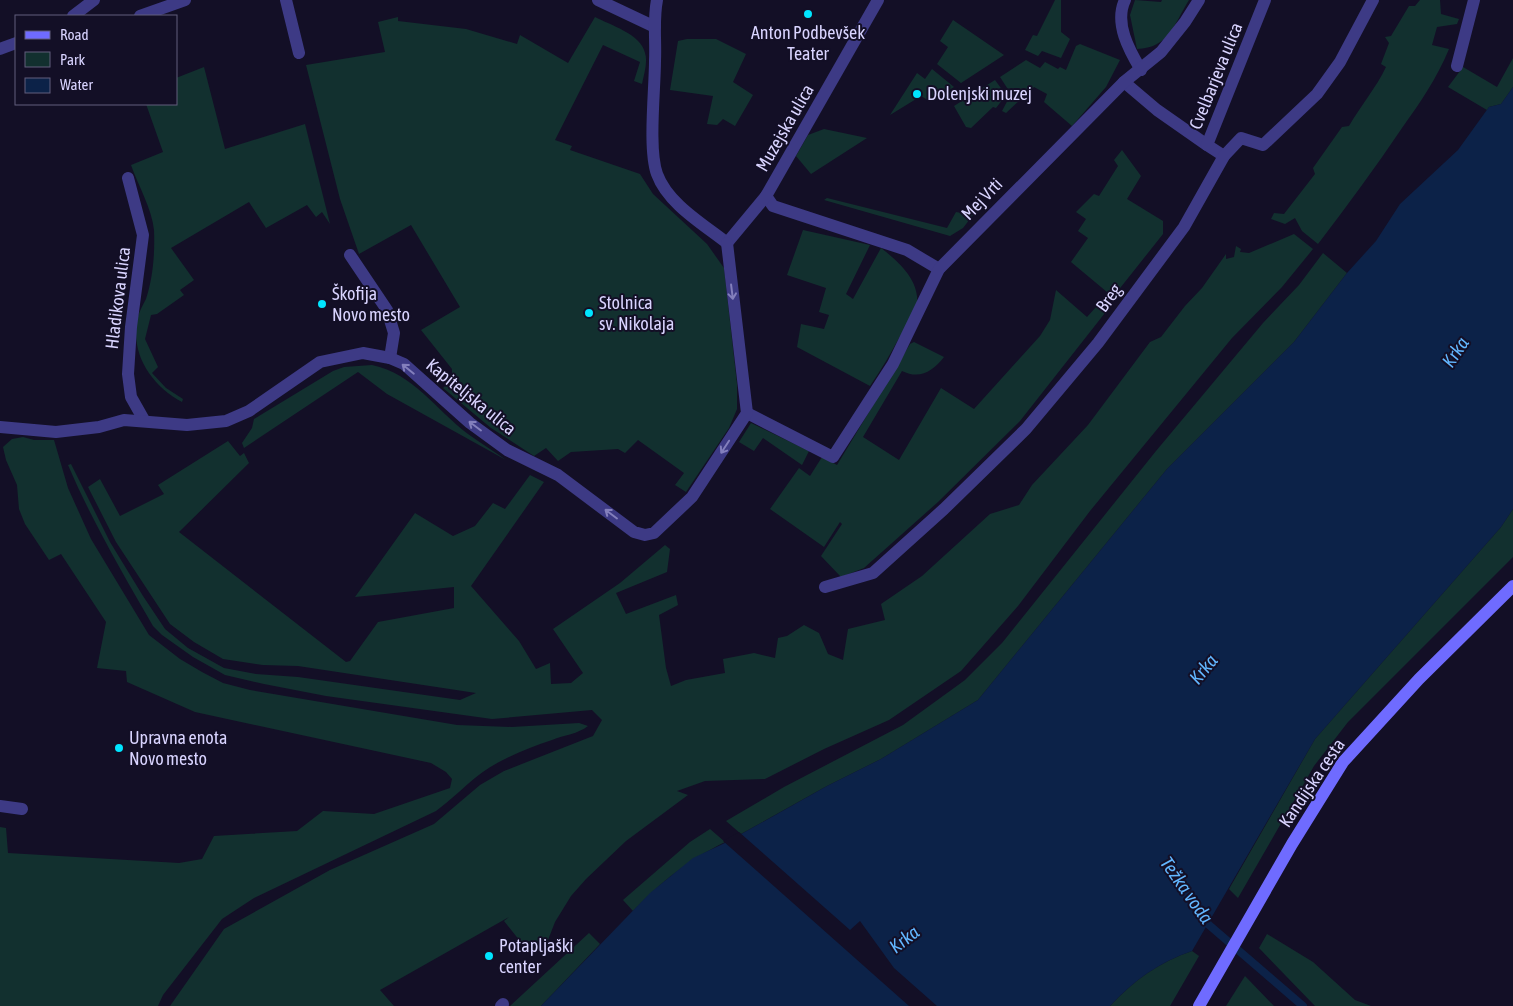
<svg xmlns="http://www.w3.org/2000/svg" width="1513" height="1006" viewBox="0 0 1513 1006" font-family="'Asap Condensed',sans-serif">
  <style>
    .green { fill: #12302f }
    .water { fill: #0c2248 }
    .pier { fill: #130f26 }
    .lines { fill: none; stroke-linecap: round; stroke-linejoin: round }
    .stream { stroke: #0c2248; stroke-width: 8 }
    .street { stroke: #3d3a85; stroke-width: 12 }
    .secondary { stroke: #6f6bff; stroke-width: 12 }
    .oneway { stroke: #837fbc }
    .poi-dot { fill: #00e5ff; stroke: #130f26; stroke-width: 2 }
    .labels { text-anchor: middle; stroke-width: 4; stroke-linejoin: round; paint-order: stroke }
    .poi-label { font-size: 18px; fill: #d9d4ff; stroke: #130f26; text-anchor: start }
    .street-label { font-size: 18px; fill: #d9d4ff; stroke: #130f26 }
    .water-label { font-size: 19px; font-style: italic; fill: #62b6ff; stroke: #130f26 }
  </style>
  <rect width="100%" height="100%" fill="#130f26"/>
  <g class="green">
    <path d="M1055,0H1061V32L1070,39L1061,58L1042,51L1038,56L1025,50L1033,35L1037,36Z"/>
    <path d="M1135,0L1161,2L1162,0H1189C1174,24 1169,48 1137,49L1130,15Z"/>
    <path d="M1420,0H1440L1441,14L1459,19L1457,24L1437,27L1432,45L1449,49C1437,78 1420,103 1402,128C1375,168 1347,206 1318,244L1302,231L1295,218L1285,224L1271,219L1274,213L1284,214L1315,174L1313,168L1342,127L1349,126C1361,105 1376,88 1386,67L1381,64L1389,43L1385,37L1391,36L1409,6H1415Z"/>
    <path d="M398,17V21L466,29L517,44L520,35L568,63L595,17C610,25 641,34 645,53C648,62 644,74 642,84L634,81L640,62L603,45L555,140L572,146L570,150L640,174L653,194L707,244L724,268L737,384V409L729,428L686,492L675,485L684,473L638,440L625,453L618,449L571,452L558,461L546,448L534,456L491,428L443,388L452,379V369L421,330L460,307L411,225L359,254L340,199L306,65L385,52L378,22Z"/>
    <path d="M953,20L1004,55L961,83L937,64L948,47L940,41Z"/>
    <path d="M687,39H716L746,54L733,82L753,95L735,126L723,119L717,125L707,124L713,96L670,90L678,41Z"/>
    <path d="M1080,44L1120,60L1106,87L1072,126L1044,102L1047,94L1034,87L1006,113L1002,111L1011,94L1000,77L1026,60L1040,68L1045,62L1058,69L1060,67L1066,70L1076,46Z"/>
    <path d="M1513,58V87L1501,104L1489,107L1487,110L1448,87L1463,67L1497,87Z"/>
    <path d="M204,67L225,149L305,124L330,224L322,212L316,217L307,205L266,228L249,202L171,248L194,280L180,290L184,295L157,314L151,315L145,339L158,367L152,373L166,388L183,399L182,402C151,385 129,353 138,316C140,310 143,305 146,299C153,278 155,253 154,230C152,209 138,185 131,165L163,152L146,104H176V78Z"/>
    <path d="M932,69L954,87L931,102L921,96L890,115L917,73L925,79Z"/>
    <path d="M995,80L1006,95L996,108L993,107L971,128L966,127L954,106Z"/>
    <path d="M824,129L867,138L811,174L796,156L808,135Z"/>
    <path d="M1122,150L1141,176L1127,199L1163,221V234L1113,297L1071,262L1088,238L1078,231L1086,219L1076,212L1094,194L1099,196L1118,166L1114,160Z"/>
    <path d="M827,198L947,228L956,212L973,215L963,228L950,236L824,200Z"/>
    <path d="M803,230L870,245L846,294L853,299L881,248C899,262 923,283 916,309C913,318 905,328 900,336C891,353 881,370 870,386L797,347L801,324L824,329L829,315L819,312L826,288L787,275Z"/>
    <path d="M1294,234L1313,249L1282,287L1232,338L1090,511L1018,606L961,671L889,720L824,749L765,779L705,781L677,791L688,795L626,841L586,879L571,896L555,922L548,940L528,951L504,921L509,917L380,990L394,1006H170L224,929L330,870L434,824L480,785L504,771L593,736L602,720L592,710L492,719L326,696L264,684L225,675L193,657L162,635L153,626C123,574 92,521 68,465L71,464L110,542L143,596L165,629L188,648L224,668L256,674L298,677L460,700L476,693L298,666L263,665L223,659L194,642L170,624L116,542L88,487L100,479L120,516L164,494L158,485L228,441L240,456L244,453L249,463L179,532L346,662L350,661L378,622L454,608V587L355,597L415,513L453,536L475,526L493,503L505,509L530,475L544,482L471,586L519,641L536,669L550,663L551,684L571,683L583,673L553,629L620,583L665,545L670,549L667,572L616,593L626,614L676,595L678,605L659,615L666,668L671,686L686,680L725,673L723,659L754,653L775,658L778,638L787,636L804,625L819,633L828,654L843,660L848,629L885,620L881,604L922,576L990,514L1019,505L1032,485L1088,425L1150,342L1161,337L1185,306L1202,288L1226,254V259L1234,257L1236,246L1241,249L1240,252L1249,253Z"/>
    <path d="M1323,253L1347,273L1294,342L1167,469L978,700L881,759L827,786L741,834L726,821L784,787L903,725L965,680L1002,643L1156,451L1263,323L1299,285Z"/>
    <path d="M1056,290L1087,317L1106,296L1112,304L1020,421L938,502L864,568L841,577L821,556L842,524L840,522L824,547L770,509L799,468L810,476L822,457L837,465L910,344L914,342L944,357C933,371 920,380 902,371L863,437L899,460L941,388L974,409L1040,336L1050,320Z"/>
    <path d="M372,365C414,374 435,409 468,434C480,443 494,451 506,460L387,394L358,372L244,448L242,443L252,428L254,419L333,371L344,367Z"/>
    <path d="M751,423L809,451L802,465L763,438L754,451L739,442Z"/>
    <path d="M23,437L34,440H54L68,488L91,539L149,635L180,659L202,672L223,683L250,690L457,725L512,727L579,723L588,726C578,734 564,735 552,740C534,746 516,753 499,762C475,774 458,795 436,811L254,898L222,919L163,995L158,1006H0V827L6,828L8,853L179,863L202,859L214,836L297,831L323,811L374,814L450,788L452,779L446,772L431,763L195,712L127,682L126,671L97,668L106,622L61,554L49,560L25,524L19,509L17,485L6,460L3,447L12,439Z"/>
    <path d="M1513,509V557L1348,722L1314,766L1238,898L1229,889L1315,739L1501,527Z"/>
    <path d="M710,829L725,842C687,861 662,881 633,911L623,900L690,842Z"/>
    <path d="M589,933L600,944L541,1006H510Z"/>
    <path d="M1267,934L1313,962L1355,1000L1371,1006H1315L1259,948Z"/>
    <path d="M1192,951L1199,956L1170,1006H1110C1133,981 1159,962 1192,951Z"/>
    <path d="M1245,976L1274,1006H1226Z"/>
  </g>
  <path class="water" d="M1513,87V509L1501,527L1315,739L1192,951C1159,962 1133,981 1110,1006H541L650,893L693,858L727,842L827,786L881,759L978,700L1167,469L1294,342L1347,273L1376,241L1400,204L1458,150L1489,107L1501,104Z"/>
  <path class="pier" d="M739,832L850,930L860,921L894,968L937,1006H909L723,841Z"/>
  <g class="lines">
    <path class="stream" d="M1204,918L1209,925L1303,1006"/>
    <g class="street">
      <path d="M286,0L299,53"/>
      <path d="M598,0L655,27"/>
      <path d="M657,0C653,20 656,41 655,61C655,89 648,149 657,174C668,204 703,224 727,243"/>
      <path d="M1125,0C1114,23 1129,50 1141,70"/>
      <path d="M73,16L94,0"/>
      <path d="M140,16L185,0"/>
      <path d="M0,49L16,43"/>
      <path d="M1457,66L1474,0"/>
      <path d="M1124,82L1157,110L1207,145"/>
      <path d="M1224,156L1207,145L1265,0"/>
      <path d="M128,178L143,235L131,327L128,374L131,397L144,420"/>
      <path d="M766,196L773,206L907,250L939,269"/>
      <path d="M727,243L766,196L878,0"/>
      <path d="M350,255L387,310L394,333L390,358"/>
      <path d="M747,413L833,457L893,364L939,269L1124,82L1161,52L1185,22L1199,0"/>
      <path d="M0,427L56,432L99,427L124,420L187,425L226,421L249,411L320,362L363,353L390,358L404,364L470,423L507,450L558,475L634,532L645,535L654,533L692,497L747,413L727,243"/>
      <path d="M825,587L873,573L944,509L1026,429L1098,343L1184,227L1224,156L1241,138L1263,145L1317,94L1340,62L1373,0"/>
      <path d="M0,806L22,809"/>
      <path d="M501,1006L503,1004"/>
    </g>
    <path class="secondary" d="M1199,1006L1292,844L1343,762L1419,679L1513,586"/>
  </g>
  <defs><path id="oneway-shaft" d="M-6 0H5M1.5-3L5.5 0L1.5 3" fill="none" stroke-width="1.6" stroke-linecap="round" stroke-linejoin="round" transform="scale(1.25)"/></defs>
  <g class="oneway">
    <use href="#oneway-shaft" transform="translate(732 292) rotate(83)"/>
    <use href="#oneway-shaft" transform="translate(408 369) rotate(-141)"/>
    <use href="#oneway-shaft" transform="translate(475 426) rotate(-143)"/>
    <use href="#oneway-shaft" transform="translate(725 447) rotate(123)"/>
    <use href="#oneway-shaft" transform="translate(611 514) rotate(-143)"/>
  </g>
  <g class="poi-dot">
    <circle cx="808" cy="14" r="5"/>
    <circle cx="917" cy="94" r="5"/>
    <circle cx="322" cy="304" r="5"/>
    <circle cx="589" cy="313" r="5"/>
    <circle cx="119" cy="748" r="5"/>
    <circle cx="489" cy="956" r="5"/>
  </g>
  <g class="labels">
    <g class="poi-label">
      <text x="808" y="39" text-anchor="middle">Anton Podbevšek<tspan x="808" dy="21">Teater</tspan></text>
      <text x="927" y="100">Dolenjski muzej</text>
      <text x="332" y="300">Škofija<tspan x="332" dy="21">Novo mesto</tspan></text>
      <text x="599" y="309">Stolnica<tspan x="599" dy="21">sv. Nikolaja</tspan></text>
      <text x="129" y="744">Upravna enota<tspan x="129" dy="21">Novo mesto</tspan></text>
      <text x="499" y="952">Potapljaški<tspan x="499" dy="21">center</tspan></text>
    </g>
    <g class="street-label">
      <text transform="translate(1216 76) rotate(-68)" y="6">Cvelbarjeva ulica</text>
      <text transform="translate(785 128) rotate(-60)" y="6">Muzejska ulica</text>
      <text transform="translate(982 199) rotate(-46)" y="6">Mej Vrti</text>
      <text transform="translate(118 298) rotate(-83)" y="6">Hladikova ulica</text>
      <text transform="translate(1109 298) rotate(-54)" y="6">Breg</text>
      <text transform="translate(471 397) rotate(39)" y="6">Kapiteljska ulica</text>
      <text transform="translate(1312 783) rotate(-56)" y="6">Kandijska cesta</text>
    </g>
    <g class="water-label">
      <text transform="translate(1455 352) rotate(-56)" y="7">Krka</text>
      <text transform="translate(1203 669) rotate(-50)" y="7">Krka</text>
      <text transform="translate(1187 890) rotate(55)" y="7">Težka voda</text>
      <text transform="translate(904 939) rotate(-38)" y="7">Krka</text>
    </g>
  </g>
  <rect x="15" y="15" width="162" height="90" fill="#130f26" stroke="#625e7d"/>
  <rect x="25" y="31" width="25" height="8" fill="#6f6bff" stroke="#625e7d"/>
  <text x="60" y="40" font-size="15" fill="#d9d4ff">Road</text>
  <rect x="25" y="52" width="25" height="15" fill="#12302f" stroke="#625e7d"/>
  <text x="60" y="65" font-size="15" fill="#d9d4ff">Park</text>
  <rect x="25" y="78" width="25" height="15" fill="#0c2248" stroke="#625e7d"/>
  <text x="60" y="90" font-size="15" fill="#d9d4ff">Water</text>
</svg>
